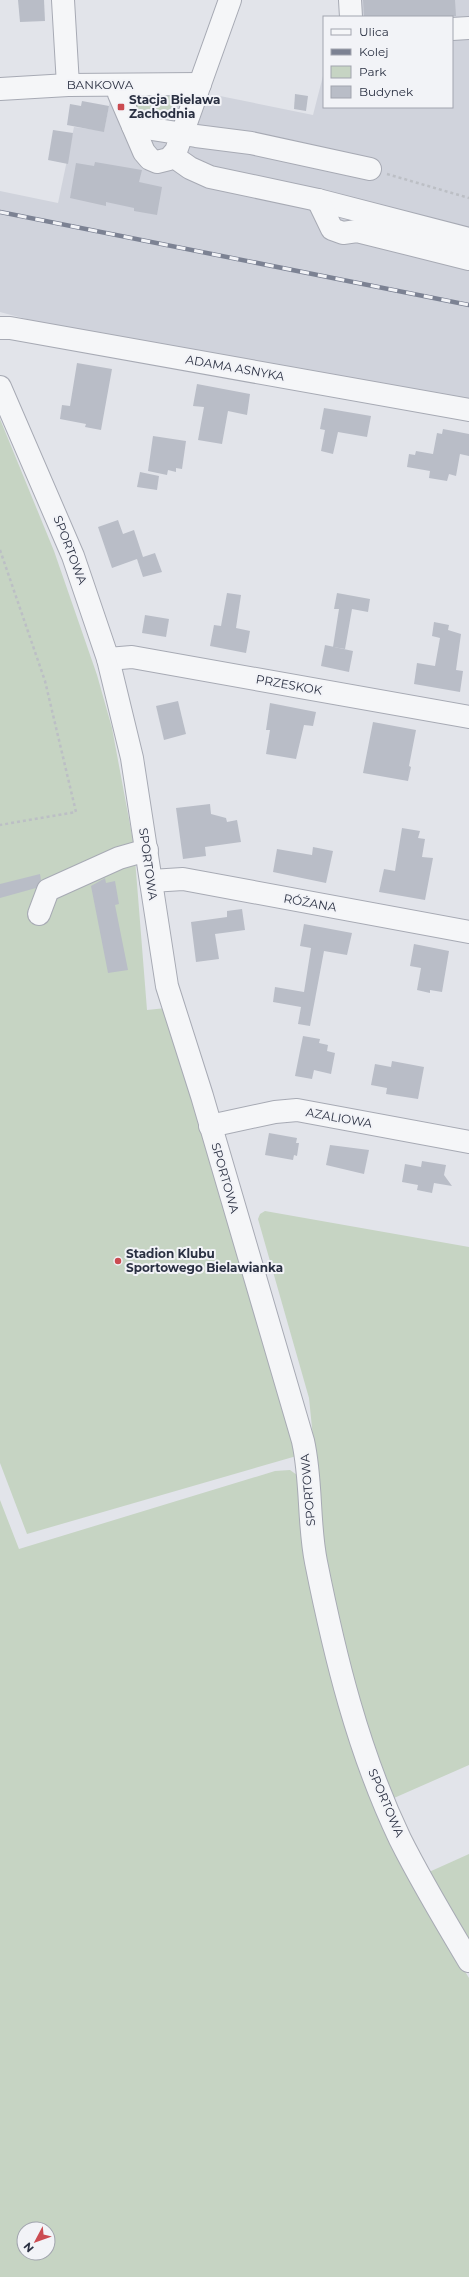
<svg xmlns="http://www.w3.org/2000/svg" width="469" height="2277" viewBox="0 0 469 2277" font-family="Montserrat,sans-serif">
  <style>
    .built { fill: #d0d3dc }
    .green { fill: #c6d4c3; fill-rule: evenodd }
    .building { fill: #b9bdc7 }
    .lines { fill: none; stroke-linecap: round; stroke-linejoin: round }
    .minor-casing { stroke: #a7aab4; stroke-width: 24 }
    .path { stroke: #bcbfc5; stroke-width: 2.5; stroke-dasharray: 3 3; stroke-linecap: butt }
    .minor { stroke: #f5f6f8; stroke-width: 22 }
    .rail-casing { stroke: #7c8293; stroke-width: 4.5 }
    .rail { stroke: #f2f3f7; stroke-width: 3; stroke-dasharray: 9; stroke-linecap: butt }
    .poi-dot { fill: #cb4b51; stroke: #f2f3f7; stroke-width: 1.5 }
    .labels { text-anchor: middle; stroke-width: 4; stroke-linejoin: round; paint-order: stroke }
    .street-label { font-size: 12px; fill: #2a3042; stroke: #f2f3f7 }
    .poi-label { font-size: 12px; font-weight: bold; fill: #2a3042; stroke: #f2f3f7; text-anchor: start }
  </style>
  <rect width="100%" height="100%" fill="#e2e4ea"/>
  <path class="built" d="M343,0H469V400L45,324L0,312V191L58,203L74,127L104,131L111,95H215L313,115L324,72V107H452V17H339Z"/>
  <g class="green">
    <path d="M124,93L169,94C172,98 174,101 172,106C168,116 145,110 137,110Z"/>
    <path d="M0,419L54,551L97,675L112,728L134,846L147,1010L166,1008L300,1455L27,1534L0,1463Z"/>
    <path d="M265,1211L469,1247V1765L394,1798L369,1740L326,1566L309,1398L258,1219L260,1214Z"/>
    <path d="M290,1470L297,1475L306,1558L440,1931L469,1978V2277H0V1500L19,1549L275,1471ZM24,2229H48V2253H24Z"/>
    <path d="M469,1854V1947L429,1872Z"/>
  </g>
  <g class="building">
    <path d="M18,0H44L45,21L20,22Z"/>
    <path d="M363,0H455L456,16L364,17Z"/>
    <path d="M295,94L308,96L306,111L294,109Z"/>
    <path d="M82,101L109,106L104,132L67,125L70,104L81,106Z"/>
    <path d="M53,130L73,133L68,164L48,160Z"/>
    <path d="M95,162L142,170L139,182L162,187L157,215L134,211V208L106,202V206L70,198L76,163L94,166Z"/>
    <path d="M77,363L112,369L101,430L85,427L86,424L60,419L62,405L70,406Z"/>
    <path d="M197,384L250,394L247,415L228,411L222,444L198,440L204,407L193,406Z"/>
    <path d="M324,408L371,416L367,437L338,432L333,454L321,451L325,430L320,429Z"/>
    <path d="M443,429L469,434V456L460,454L456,476L449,474L447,481L429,478L430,471L407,467L409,454L415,455L416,451L433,454L437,433L442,434Z"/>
    <path d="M153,436L186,441L182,469L176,468V472L168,470L167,475L148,471Z"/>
    <path d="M140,472L159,476L157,490L137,487Z"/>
    <path d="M118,520L123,534L134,530L143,557L155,553L162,572L143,577L137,559L112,568L98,527Z"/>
    <path d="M227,593L241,595L236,628L250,631L246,653L210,646L214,625L221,626Z"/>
    <path d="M337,593L370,599L368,612L352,609L345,649L333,647L339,609H334Z"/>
    <path d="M145,615L169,619L166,637L142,633Z"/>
    <path d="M434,622L449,625L448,630L461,634L456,670L463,671L460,692L414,684L417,663L435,666L440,638L432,636Z"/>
    <path d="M325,645L353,651L349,672L321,666Z"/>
    <path d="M178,701L186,734L164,740L156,706Z"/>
    <path d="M270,703L316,712L313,726L304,725L296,759L266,754L270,730H266Z"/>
    <path d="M373,722L416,730L409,766L411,767L408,781L363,773Z"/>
    <path d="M210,804L211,814L226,818L227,822L237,820L241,842L205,847L206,856L183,859L176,808Z"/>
    <path d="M402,828L420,831L418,838L425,839L422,857L433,858L425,900L379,892L384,869L395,871Z"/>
    <path d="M313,847L333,851L326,883L273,872L277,849L312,855Z"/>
    <path d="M40,874L41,880L36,888L0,898V884Z"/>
    <path d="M105,878L106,883L115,881L119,904L115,905L128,970L108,973L91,886Z"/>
    <path d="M242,909L245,930L215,934L219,959L196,962L191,922L227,917V911Z"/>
    <path d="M304,924L352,933L347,955L324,951L310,1026L298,1024L301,1007L273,1002L275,987L304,992L311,948L300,946Z"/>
    <path d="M414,944L449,951L442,992L430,990V993L417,990L421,968L410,966Z"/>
    <path d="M303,1036L320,1039L319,1043L328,1045L327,1051L335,1053L331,1074L314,1070L312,1079L295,1076Z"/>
    <path d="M392,1061L424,1067L418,1099L386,1094L387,1088L371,1085L375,1064L391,1067Z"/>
    <path d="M269,1133L297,1138L296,1143H299L297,1156L294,1155L293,1160L265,1155Z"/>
    <path d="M330,1145L369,1150L364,1174L326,1165Z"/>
    <path d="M422,1161L446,1165L444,1175L452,1186L434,1183L432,1193L417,1190L418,1185L402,1182L405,1164L421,1167Z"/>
  </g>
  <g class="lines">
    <g class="minor-casing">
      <g id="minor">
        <path d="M63,0L68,85"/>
        <path d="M350,0L351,17"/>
        <path d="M452,29L469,28"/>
        <path d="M118,85L119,94L144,152L150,159L157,162L169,159L176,151L230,0"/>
        <path d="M0,89L68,85L200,84"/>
        <path d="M133,126L196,136L251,143L370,169"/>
        <path d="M173,156L190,168L210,177L318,200L469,239"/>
        <path d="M318,200L332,229L343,233L357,231L469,259"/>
        <path d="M0,328H10L469,410"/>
        <path d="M0,387L73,556L108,659L132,758L167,986L202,1096L303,1441C312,1481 308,1522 316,1562C335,1657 358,1751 400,1839C421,1881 445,1921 469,1961"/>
        <path d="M108,659L132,657L469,717"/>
        <path d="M151,881L183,879L469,932"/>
        <path d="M39,914L48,890L119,858L147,850"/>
        <path d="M210,1126L275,1112L297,1110L469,1142"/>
      </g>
    </g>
    <g class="path">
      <path d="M387,174L469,198"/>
      <path d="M0,550L45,681L76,812L0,825"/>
    </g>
    <use href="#minor" class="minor"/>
    <g class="rail-casing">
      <path id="rail" d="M0,212L469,305"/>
    </g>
    <use href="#rail" class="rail"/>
  </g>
  <g class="poi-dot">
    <rect x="117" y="103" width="8" height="8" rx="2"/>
    <circle cx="118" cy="1261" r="4"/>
  </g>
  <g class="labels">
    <g class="street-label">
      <text x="100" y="89">BANKOWA</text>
      <text transform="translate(235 368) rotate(10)" y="4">ADAMA ASNYKA</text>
      <text transform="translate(70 550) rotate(69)" y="4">SPORTOWA</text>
      <text transform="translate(289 685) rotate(10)" y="4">PRZESKOK</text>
      <text transform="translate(148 864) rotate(82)" y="4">SPORTOWA</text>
      <text transform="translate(310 903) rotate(10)" y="4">RÓŻANA</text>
      <text transform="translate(339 1118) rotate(10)" y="4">AZALIOWA</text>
      <text transform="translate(225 1178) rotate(74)" y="4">SPORTOWA</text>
      <text transform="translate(308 1490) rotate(-95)" y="4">SPORTOWA</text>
      <text transform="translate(386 1803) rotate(67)" y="4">SPORTOWA</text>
    </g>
    <g class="poi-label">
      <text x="129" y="104">Stacja Bielawa<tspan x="129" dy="14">Zachodnia</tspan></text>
      <text x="126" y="1258">Stadion Klubu<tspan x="126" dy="14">Sportowego Bielawianka</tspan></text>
    </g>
  </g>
  <rect x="323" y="16" width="130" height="92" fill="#f2f3f7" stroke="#a2a5af"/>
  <rect x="331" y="29" width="20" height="6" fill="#f5f6f8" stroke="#a2a5af"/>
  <text x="359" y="36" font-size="12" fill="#2a3042">Ulica</text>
  <rect x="331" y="49" width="20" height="6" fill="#7c8293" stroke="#a2a5af"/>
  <text x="359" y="56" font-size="12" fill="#2a3042">Kolej</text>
  <rect x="331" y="66" width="20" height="12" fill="#c6d4c3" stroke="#a2a5af"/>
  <text x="359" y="76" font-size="12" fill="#2a3042">Park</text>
  <rect x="331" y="86" width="20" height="12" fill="#b9bdc7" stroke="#a2a5af"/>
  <text x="359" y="96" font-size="12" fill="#2a3042">Budynek</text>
  <g transform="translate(36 2241) rotate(229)"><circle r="19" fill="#f2f3f7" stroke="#a2a5af"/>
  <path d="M0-3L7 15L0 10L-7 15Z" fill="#cb4b51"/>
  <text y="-6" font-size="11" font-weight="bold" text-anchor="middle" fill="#2a3042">N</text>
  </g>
</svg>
